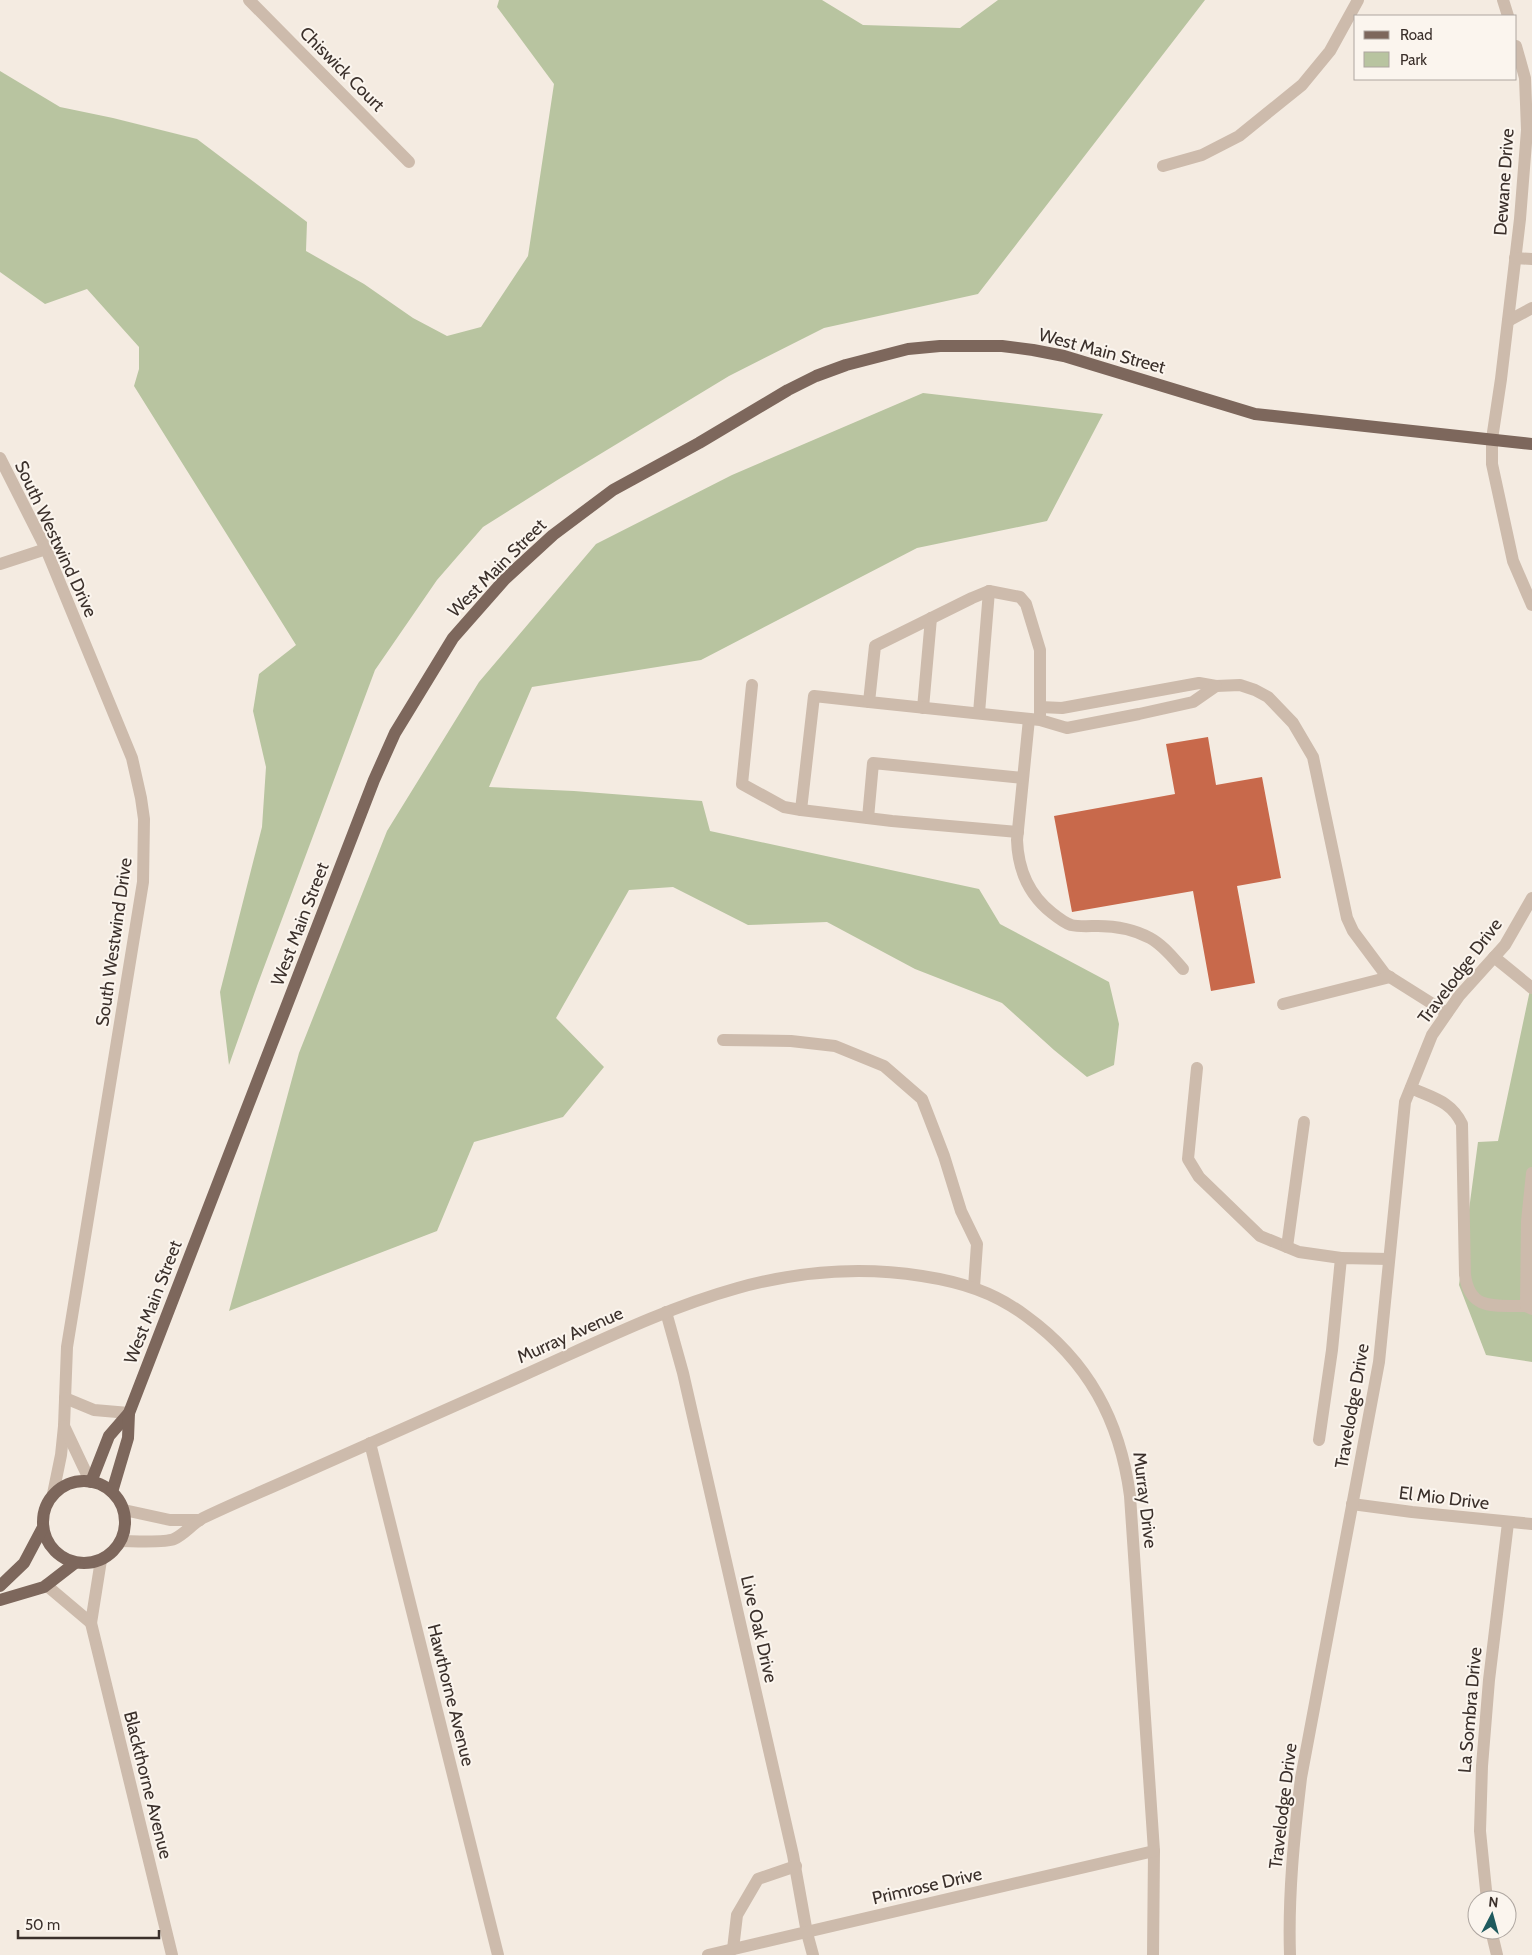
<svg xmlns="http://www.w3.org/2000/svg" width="1532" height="1955" viewBox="0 0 1532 1955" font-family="Cabin,sans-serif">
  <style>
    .green { fill: #b8c4a0 }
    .building { fill: #c8694b }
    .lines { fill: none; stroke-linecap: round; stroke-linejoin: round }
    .minor { stroke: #cdbbac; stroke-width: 12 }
    .major { stroke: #7d675c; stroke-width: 12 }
    .labels { text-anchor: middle; stroke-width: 4; stroke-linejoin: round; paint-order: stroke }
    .street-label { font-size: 18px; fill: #3b302b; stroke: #fbf5ee }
  </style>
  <rect width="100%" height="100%" fill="#f4ebe1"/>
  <g class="green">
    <path d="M499,0H822L863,25L960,28L998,0H1205L978,294L824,328L729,376L559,479L483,527L437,580L375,670L257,986L229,1065L220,992L262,827L266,767L253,711L259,674L296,645L134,386L139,369V347L87,289L45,304L0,272V71L60,107L113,118L197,139L307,222L306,251L364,284L413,318L447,336L481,327L528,256L554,84L497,7Z"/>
    <path d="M923,393L1103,414L1047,521L917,548L701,660L532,687L489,787L574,791L702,801L710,831L979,889L1000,924L1109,982L1119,1024L1114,1065L1087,1077L1054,1050L1002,1003L915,969L827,922L748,925L673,887L629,890L556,1018L604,1067L563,1117L474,1142L437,1231L229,1311L299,1053L387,831L479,682L596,544L732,475Z"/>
    <path d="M1530,990H1532V1362L1486,1355L1459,1285L1478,1142L1498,1141Z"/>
  </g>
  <path class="building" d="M1208,737L1216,785L1262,777L1281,878L1237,886L1255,983L1211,991L1193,891L1072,912L1054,816L1175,794L1166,744Z"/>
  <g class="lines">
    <g class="minor">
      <path d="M249,0L409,162"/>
      <path d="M1503,0L1508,16"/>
      <path d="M1516,46L1525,78L1527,130L1520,219L1501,379L1492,439V464L1513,561L1532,605"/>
      <path d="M1163,166L1202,155L1239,136L1302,85L1330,51L1358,0"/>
      <path d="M1515,258L1532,259"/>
      <path d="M1508,321L1532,308"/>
      <path d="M0,458L46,549L132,758L141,798L144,819L143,882L67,1347L64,1426L61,1455L53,1494"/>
      <path d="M0,564L46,549"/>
      <path d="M752,685L742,784L784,807L801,810"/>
      <path d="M869,702L814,696L801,810L892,821L1018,832"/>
      <path d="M1040,707L1062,708L1199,683L1216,686L1240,685L1255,690L1268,697L1293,723L1313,757L1347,918L1353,931L1385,974L1447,1013"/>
      <path d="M923,708L931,618"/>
      <path d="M979,713L989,591"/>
      <path d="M1029,719L1017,840C1018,870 1028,894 1052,913C1057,917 1065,923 1071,925C1079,927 1090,926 1098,926C1115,926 1135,930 1150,938C1163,945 1173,958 1183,969"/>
      <path d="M1040,720V650L1026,604L1020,597L989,591L972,598L875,646L869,702L1040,720L1067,728L1139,714L1193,702L1216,686"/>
      <path d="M868,818L873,763L1023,778"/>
      <path d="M1494,957L1532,988"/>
      <path d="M1283,1004L1390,977"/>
      <path d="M723,1040L791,1041L835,1046L884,1066L922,1099L944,1156L961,1211L977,1244L974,1287"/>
      <path d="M1197,1068L1188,1159L1199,1177L1260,1236L1299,1252L1341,1258"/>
      <path d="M1411,1088C1433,1098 1451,1101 1462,1124L1465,1275C1470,1312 1496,1305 1526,1306L1532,1309"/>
      <path d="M1287,1247L1304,1122"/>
      <path d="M1526,1306L1527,1221L1532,1173"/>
      <path d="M666,1312L683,1373L793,1855L807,1933L813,1955"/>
      <path d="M65,1398L94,1410L129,1413"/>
      <path d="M64,1426L90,1481"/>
      <path d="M1319,1440L1332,1350L1341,1258L1389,1259"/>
      <path d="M370,1443L498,1955"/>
      <path d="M1352,1504L1412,1512L1532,1524"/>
      <path d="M124,1510L170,1520H200"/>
      <path d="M121,1541C133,1541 165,1543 174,1539C185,1534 193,1523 203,1518C232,1504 261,1492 290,1479C368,1444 446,1409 524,1375C656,1316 772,1252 922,1276C961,1282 994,1292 1026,1316C1088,1361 1120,1420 1130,1496L1154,1851L1153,1955"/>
      <path d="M46,1585L91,1623L101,1560"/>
      <path d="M91,1623L172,1955"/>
      <path d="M1487,1900L1480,1831L1482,1766L1489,1680L1508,1523"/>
      <path d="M1491,1930L1497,1955"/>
      <path d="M733,1949L737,1915L758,1879L796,1866"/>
      <path d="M708,1955L1154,1851"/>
      <path d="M1290,1955C1288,1896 1294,1837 1301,1778L1379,1362L1405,1102L1432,1035L1459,996L1505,945L1532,898"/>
    </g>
    <g class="major">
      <circle cx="84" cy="1522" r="41"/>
      <path d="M91,1482L109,1436L129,1413"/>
      <path d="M112,1492L128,1438L129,1413L374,780L395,733L453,638L505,579L553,535L613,490L699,443L788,390L816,376L846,365L908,349L940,346H1002L1033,350L1064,356L1255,414L1532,444"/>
      <path d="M0,1586L24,1563L42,1529"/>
      <path d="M0,1600L44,1587L75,1563"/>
    </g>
  </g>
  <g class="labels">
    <g class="street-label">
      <text transform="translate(342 69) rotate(45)" y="6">Chiswick Court</text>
      <text transform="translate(1504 182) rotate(-86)" y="6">Dewane Drive</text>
      <text transform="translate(1102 351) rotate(15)" y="6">West Main Street</text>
      <text transform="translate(56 539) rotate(65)" y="6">South Westwind Drive</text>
      <text transform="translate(497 568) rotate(-45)" y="6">West Main Street</text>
      <text transform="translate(300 924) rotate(-69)" y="6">West Main Street</text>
      <text transform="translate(114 942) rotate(-82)" y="6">South Westwind Drive</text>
      <text transform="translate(1460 971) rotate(-53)" y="6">Travelodge Drive</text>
      <text transform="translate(153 1302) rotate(-69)" y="6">West Main Street</text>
      <text transform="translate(570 1335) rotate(-24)" y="6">Murray Avenue</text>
      <text transform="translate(1352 1406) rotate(-80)" y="6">Travelodge Drive</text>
      <text transform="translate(1444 1498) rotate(7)" y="6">El Mio Drive</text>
      <text transform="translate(1145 1500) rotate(83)" y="6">Murray Drive</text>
      <text transform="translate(759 1629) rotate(77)" y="6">Live Oak Drive</text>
      <text transform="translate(451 1695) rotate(76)" y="6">Hawthorne Avenue</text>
      <text transform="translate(1470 1710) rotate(-85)" y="6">La Sombra Drive</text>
      <text transform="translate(148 1785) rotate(76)" y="6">Blackthorne Avenue</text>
      <text transform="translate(1283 1806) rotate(-83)" y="6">Travelodge Drive</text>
      <text transform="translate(927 1886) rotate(-13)" y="6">Primrose Drive</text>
    </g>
  </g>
  <rect x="1354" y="15" width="162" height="65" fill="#fbf5ee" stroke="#aea6a0"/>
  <rect x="1364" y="31" width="25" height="8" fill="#7d675c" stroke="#aea6a0"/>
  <text x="1400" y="40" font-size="15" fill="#3b302b">Road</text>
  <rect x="1364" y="52" width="25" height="15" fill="#b8c4a0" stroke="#aea6a0"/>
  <text x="1400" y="65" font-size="15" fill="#3b302b">Park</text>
  <g transform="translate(1492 1915) rotate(6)"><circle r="24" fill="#fbf5ee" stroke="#aea6a0"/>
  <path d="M0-4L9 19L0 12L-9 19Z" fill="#1f5a5e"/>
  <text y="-8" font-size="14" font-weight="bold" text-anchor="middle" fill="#3b302b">N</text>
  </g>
  <path d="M18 1930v8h141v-8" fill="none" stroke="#3b302b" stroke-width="2.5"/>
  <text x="25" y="1930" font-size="15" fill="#3b302b" stroke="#fbf5ee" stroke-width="4" paint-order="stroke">50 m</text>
</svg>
